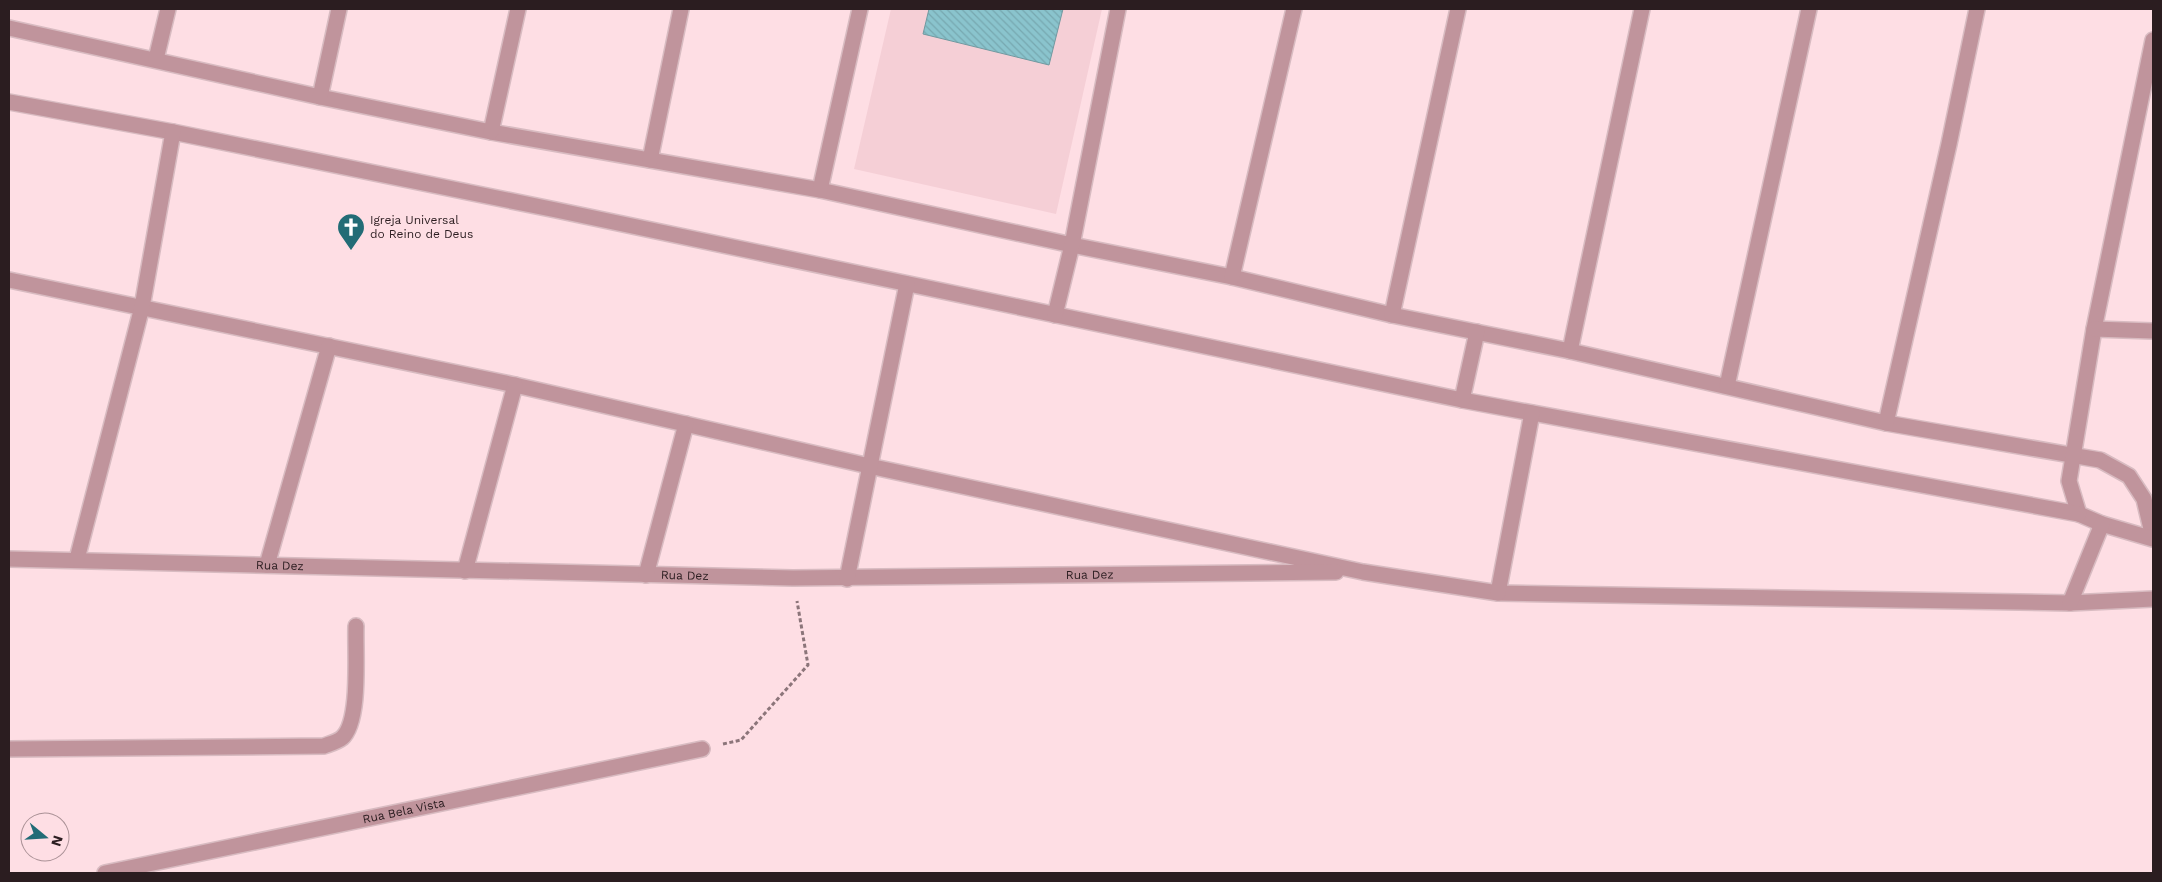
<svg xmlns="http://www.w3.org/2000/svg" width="2162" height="882" viewBox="0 0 2162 882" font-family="'Work Sans',sans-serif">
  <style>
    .built { fill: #f5cfd6 }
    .building { fill: url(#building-back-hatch); stroke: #7199a0 }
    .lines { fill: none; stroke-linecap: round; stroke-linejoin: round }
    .minor-casing { stroke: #d8bbc1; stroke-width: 18 }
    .path { stroke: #8c757a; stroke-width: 3; stroke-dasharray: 4 2.5; stroke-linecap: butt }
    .minor { stroke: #c0949c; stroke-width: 15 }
    .labels { text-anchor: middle; stroke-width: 4; stroke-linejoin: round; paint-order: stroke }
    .poi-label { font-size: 12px; fill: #2b1d20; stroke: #fedee4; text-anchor: start }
    .street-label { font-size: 12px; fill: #2b1d20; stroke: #fedee4 }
  </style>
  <defs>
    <pattern id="building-back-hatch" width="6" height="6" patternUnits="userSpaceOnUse" patternTransform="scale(1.25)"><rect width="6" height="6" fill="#8ac4cd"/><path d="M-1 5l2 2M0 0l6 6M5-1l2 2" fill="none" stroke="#77a8b0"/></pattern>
  </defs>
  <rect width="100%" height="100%" fill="#fedee4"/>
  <path class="built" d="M891,9H1102L1056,214L854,169Z"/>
  <path class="building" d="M929,9H1063L1049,65L923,34Z"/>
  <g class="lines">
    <g class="minor-casing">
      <g id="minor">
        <path d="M9,28L320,97L491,132L820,190L1072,245L1232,277L1392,315L1570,351L1886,423L2100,460L2129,476L2144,499L2153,537"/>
        <path d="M2153,40L2094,329L2069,481L2079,514L2102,524L2153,539"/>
        <path d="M156,59L168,9"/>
        <path d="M320,97L339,9"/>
        <path d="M9,102L173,132L556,210L1462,400L2079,514"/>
        <path d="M491,132L518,9"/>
        <path d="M650,160L681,9"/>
        <path d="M820,190L860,9"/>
        <path d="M1232,277L1294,9"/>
        <path d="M9,280L515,385L869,466L1363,572L1498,593L2070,603L2153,599"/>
        <path d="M1055,315L1072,245L1118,9"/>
        <path d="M1392,315L1458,9"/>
        <path d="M2094,329L2153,331"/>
        <path d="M1570,351L1642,9"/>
        <path d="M1727,386L1809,9"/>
        <path d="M1462,400L1477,332"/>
        <path d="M1886,423L1949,144L1977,9"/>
        <path id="s1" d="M9,559L793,578L1336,572"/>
        <path d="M77,559L142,307L173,132"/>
        <path d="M267,565L329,346"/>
        <path d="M465,571L515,385"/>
        <path d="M646,575L686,424"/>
        <path d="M847,579L907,284"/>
        <path d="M1498,593L1532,413"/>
        <path d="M2070,603L2102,524"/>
        <path d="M9,749L324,746C329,744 337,742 342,738C361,721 355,653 356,626"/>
        <path id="s2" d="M105,873L702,749"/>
      </g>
    </g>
    <path class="path" d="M723,744L741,740L808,665L797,601"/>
    <use href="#minor" class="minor"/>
  </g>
  <defs>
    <g id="church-pin" transform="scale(1.4375)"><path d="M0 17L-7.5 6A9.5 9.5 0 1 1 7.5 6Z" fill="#226c76" stroke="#fedee4"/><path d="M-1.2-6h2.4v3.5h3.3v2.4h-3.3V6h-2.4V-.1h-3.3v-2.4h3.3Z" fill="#fff"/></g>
  </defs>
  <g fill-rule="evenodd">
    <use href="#church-pin" x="351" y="227"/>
  </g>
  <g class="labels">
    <g class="poi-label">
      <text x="370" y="224">Igreja Universal<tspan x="370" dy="14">do Reino de Deus</tspan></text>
    </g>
    <g class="street-label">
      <text dy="4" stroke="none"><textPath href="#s1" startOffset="271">Rua Dez</textPath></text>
      <text dy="4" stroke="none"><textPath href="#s1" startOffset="1081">Rua Dez</textPath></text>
      <text dy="4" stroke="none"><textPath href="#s1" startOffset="676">Rua Dez</textPath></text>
      <text dy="4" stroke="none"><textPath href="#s2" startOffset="305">Rua Bela Vista</textPath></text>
    </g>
  </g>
  <rect width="2162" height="882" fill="none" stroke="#2b1d20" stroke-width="20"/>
  <g transform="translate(45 837) rotate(108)"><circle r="24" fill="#fedee4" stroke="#aa9196"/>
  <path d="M0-4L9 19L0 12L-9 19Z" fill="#226c76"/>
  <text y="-8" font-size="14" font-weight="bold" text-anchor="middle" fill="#2b1d20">N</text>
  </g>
</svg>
